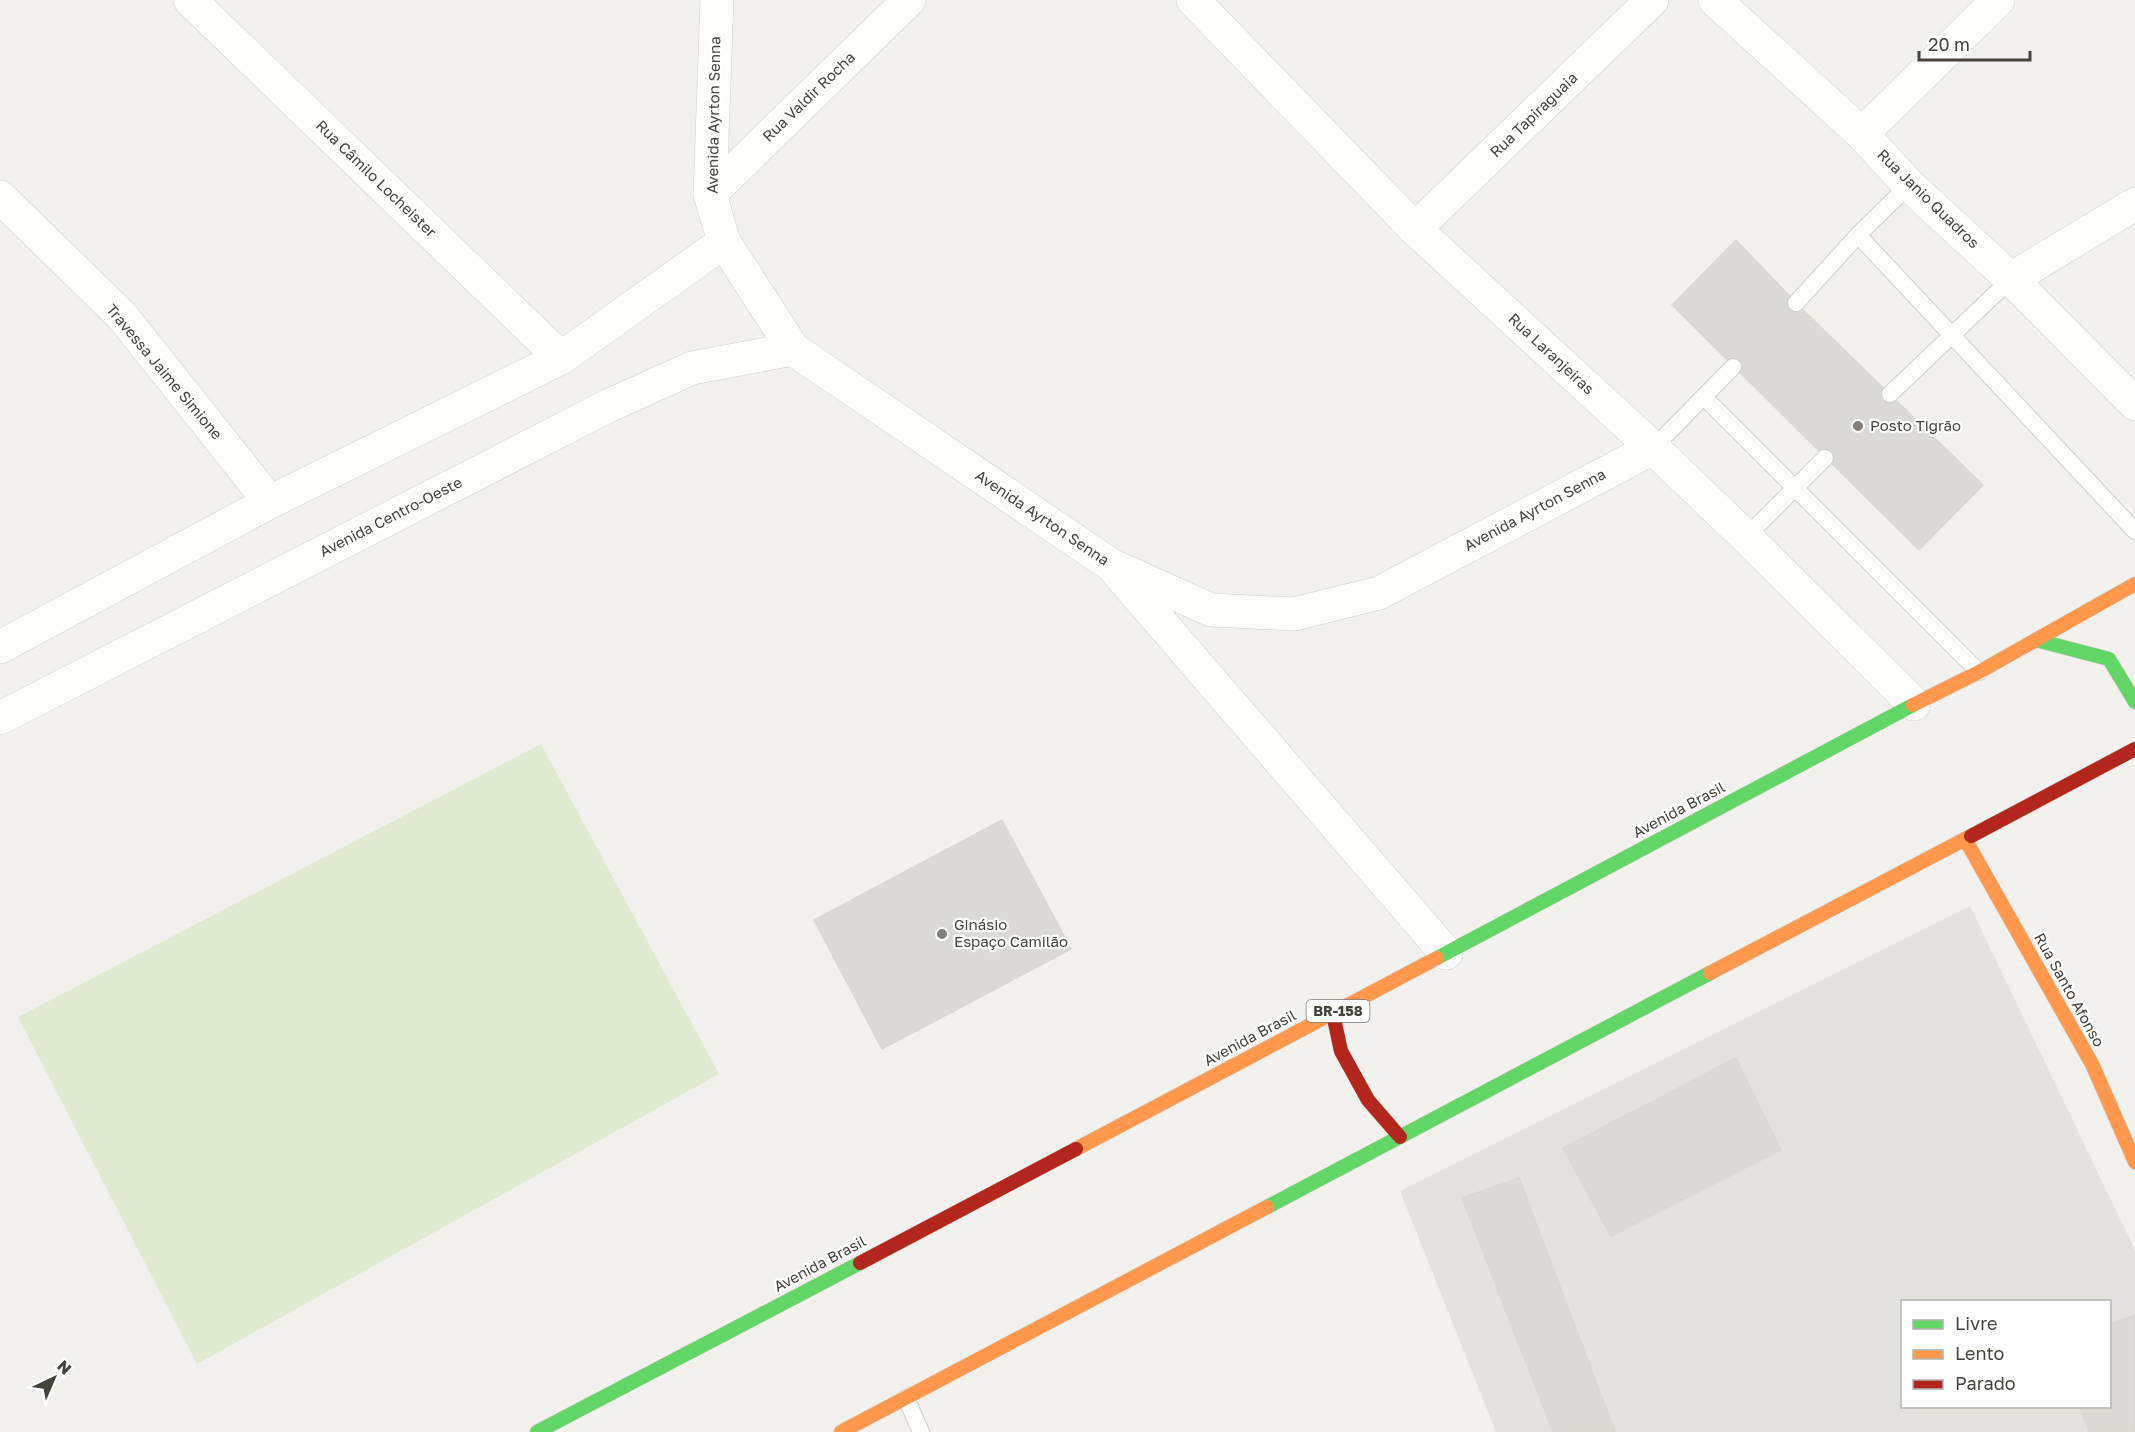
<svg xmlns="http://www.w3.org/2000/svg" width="2135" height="1432" viewBox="0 0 2135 1432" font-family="'Golos Text',sans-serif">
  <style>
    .green { fill: #dfead1 }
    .parking { fill: #e4e2df; fill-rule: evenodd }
    .building { fill: #dcdad6; stroke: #dad8d4; stroke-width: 1.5 }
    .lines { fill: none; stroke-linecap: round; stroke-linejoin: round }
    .lane-casing { stroke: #d0cfcb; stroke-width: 18 }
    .street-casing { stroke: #d0cfcb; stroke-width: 34 }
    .fast-casing { stroke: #d0cec5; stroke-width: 15 }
    .slow-casing { stroke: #d0cec5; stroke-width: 15 }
    .jam-casing { stroke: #d0cec5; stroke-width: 15 }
    .lane { stroke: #fdfdfc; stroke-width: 16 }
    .street { stroke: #fdfdfc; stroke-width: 33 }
    .fast { stroke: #63d668; stroke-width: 14 }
    .slow { stroke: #ff974d; stroke-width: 14 }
    .jam { stroke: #b3261e; stroke-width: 14 }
    .poi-dot { fill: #848079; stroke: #fff; stroke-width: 2 }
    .labels { text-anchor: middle; stroke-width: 4.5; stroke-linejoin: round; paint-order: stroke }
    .shield { fill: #fff; stroke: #7f7b75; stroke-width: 1.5 }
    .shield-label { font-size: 14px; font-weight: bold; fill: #48433a }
    .street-label { font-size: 15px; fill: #48433a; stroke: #fff }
    .poi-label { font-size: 15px; fill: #48433a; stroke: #fff; text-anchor: start }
  </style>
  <rect width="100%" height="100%" fill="#f2f1ee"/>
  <path class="green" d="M541,744L719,1074L197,1364L18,1017Z"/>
  <path class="parking" d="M1970,906L2135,1250V1432H1496L1400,1191ZM1902,1302H2110V1406H1902Z"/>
  <g class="building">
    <path d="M1736,240L1796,303L1983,485L1919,550L1672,305Z"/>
    <path d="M1002,820L1071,949L882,1049L814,920Z"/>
    <path d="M1736,1058L1781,1150L1611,1236L1563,1148Z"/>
    <path d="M1519,1178L1615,1432H1553L1462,1198Z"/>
    <path d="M2135,1315V1432H2089L2079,1406H2110V1324Z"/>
  </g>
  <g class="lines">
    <g class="lane-casing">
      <g id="lane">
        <path d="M1858,235L2135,531"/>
        <path d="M1796,303L1858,235L1909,185"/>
        <path d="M1890,394L2011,279"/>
        <path d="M1704,397L1979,672"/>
        <path d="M1653,448L1733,367"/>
        <path d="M1746,537L1825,458"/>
        <path d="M906,1398L921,1432"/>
      </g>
    </g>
    <g class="street-casing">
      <g id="street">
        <path d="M190,0L561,358"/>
        <path d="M717,0L710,194L724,242L793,349L1111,565L1211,610L1294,614L1379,593L1653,448"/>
        <path d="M1193,0L1415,229L1653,448L1746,537L1914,704"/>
        <path d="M1715,0L1862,134L1909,185L2011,279L2135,404"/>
        <path d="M1862,134L1998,0"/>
        <path d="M710,194L909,0"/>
        <path d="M0,197L122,316L270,502"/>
        <path d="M1415,229L1652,0"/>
        <path d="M2011,279L2135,204"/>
        <path d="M1118,573L1446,953"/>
        <path d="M0,647L270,502L561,358L724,242"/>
        <path d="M0,718L608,406L692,368L793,349"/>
      </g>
    </g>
    <g class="fast-casing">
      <g id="fast">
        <path d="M2036,640L2109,659L2135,702"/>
        <path d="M1437,958L1913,705"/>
        <path d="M1267,1207L1710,973"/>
        <path d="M537,1432L860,1263"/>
      </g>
    </g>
    <g class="slow-casing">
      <g id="slow">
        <path d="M1913,705L1979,672L2135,584"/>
        <path d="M1965,839L2092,1064L2135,1162"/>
        <path d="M1710,973L1971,836"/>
        <path d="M1076,1149L1437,958"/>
        <path d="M841,1432L1267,1207"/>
      </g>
    </g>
    <g class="jam-casing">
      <g id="jam">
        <path d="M1971,836L2135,749"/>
        <path d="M1333,1014L1341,1051L1368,1100L1400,1137"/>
        <path d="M860,1263L1076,1149"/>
      </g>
    </g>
    <use href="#lane" class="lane"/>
    <use href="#street" class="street"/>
    <use href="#fast" class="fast"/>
    <use href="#slow" class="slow"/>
    <use href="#jam" class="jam"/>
  </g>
  <g class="poi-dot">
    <circle cx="1858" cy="426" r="6"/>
    <circle cx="942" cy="934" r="6"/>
  </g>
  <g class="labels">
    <rect class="shield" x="1306.5" y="1000" width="63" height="22" rx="4.5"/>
    <g class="shield-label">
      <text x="1338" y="1016">BR-158</text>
    </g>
    <g class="street-label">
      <text transform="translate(809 97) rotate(-44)" y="5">Rua Valdir Rocha</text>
      <text transform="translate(714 115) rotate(-89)" y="5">Avenida Ayrton Senna</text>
      <text transform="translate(1534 115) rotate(-44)" y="5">Rua Tapiraguaia</text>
      <text transform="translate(376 179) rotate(44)" y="5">Rua Câmilo Locheister</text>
      <text transform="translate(1928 199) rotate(44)" y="5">Rua Janio Quadros</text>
      <text transform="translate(1551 354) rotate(43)" y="5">Rua Laranjeiras</text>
      <text transform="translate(164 372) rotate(50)" y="5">Travessa Jaime Simione</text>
      <text transform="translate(1535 510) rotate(-28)" y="5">Avenida Ayrton Senna</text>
      <text transform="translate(391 517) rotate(-27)" y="5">Avenida Centro-Oeste</text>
      <text transform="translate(1042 518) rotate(34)" y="5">Avenida Ayrton Senna</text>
      <text transform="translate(1679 810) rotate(-28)" y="5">Avenida Brasil</text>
      <text transform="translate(2069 990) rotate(61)" y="5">Rua Santo Afonso</text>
      <text transform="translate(1250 1038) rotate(-28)" y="5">Avenida Brasil</text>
      <text transform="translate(820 1264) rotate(-28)" y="5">Avenida Brasil</text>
    </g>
    <g class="poi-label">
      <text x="1870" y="431">Posto Tigrão</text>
      <text x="954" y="930">Ginásio<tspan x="954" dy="17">Espaço Camilão</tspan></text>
    </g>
  </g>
  <rect x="1901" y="1300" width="210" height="108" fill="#ffffff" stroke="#b6b4b0" stroke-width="1.5"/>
  <rect x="1913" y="1320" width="30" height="9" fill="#63d668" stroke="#b6b4b0" stroke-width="1.5"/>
  <text x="1955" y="1330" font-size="18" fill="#48433a">Livre</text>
  <rect x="1913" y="1350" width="30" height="9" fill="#ff974d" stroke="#b6b4b0" stroke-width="1.5"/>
  <text x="1955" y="1360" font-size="18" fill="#48433a">Lento</text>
  <rect x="1913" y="1380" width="30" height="9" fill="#b3261e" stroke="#b6b4b0" stroke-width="1.5"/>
  <text x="1955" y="1390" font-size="18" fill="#48433a">Parado</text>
  <g transform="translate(54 1378) rotate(44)" stroke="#ffffff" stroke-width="4.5" paint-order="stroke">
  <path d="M0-4.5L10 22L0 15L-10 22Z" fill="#48433a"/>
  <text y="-9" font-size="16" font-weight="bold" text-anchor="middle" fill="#48433a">N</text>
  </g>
  <path d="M1919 51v9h111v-9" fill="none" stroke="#48433a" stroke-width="3"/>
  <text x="1928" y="51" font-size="18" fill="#48433a" stroke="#ffffff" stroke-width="4.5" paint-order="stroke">20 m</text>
</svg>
